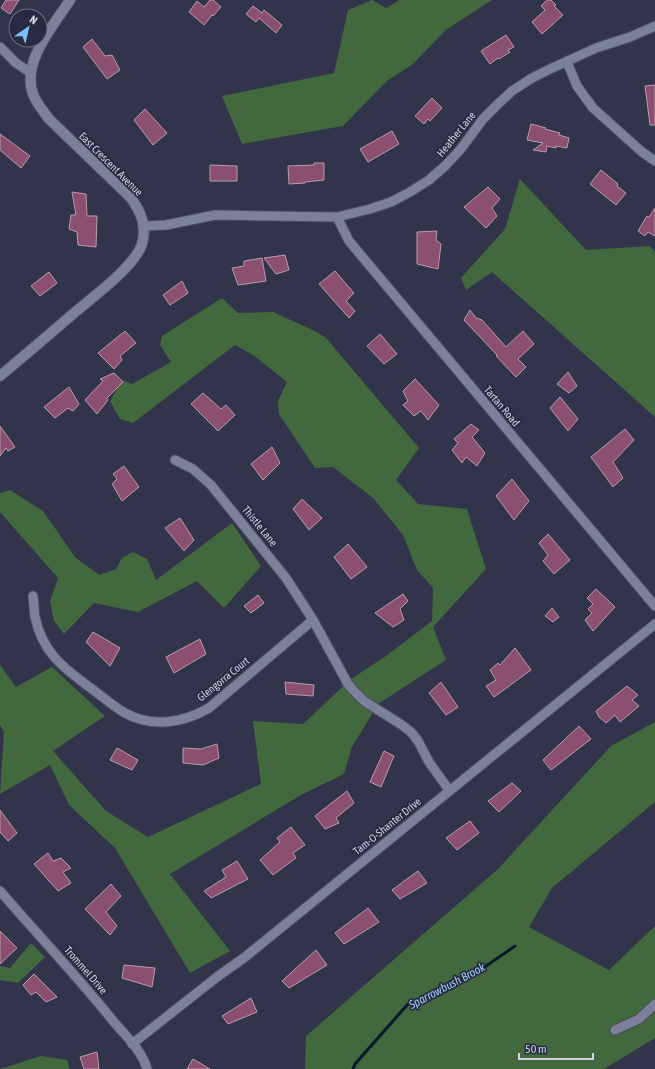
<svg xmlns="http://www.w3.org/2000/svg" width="655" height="1069" viewBox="0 0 655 1069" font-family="'Asap Condensed',sans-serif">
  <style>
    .green { fill: #42683d }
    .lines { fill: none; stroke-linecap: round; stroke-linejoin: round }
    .stream { stroke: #001a30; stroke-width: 3 }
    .building { fill: #8b4f6f; stroke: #bb9cab }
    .street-casing { stroke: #4d4f62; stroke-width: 11 }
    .secondary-casing { stroke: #4d4f62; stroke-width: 12 }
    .street { stroke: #7c809b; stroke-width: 9 }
    .secondary { stroke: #7c809b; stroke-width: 10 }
    .labels { text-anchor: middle; stroke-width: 3.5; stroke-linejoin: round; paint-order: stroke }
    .street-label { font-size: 11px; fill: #d1d4e2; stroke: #272a40 }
    .water-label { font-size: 12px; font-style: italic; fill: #9fcaf1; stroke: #272a40 }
  </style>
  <rect width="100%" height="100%" fill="#31344b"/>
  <g class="green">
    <path d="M372,0L386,8L398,1L399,0H492L446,30L413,64L387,81L343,126L242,144L222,96L334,73L348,10Z"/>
    <path d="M520,179L586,250L650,246L655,252V417L492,272L466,290L461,278L505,229Z"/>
    <path d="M222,298L238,313L273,312L317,332L326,338L419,448L396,480L418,504L467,509L486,569L433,627L446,660L378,704L352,747L344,774L301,795L170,874L230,951L190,973L115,848L69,805L50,765L0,794L4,732L0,725V665L16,687L52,667L105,716L53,751L106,811L148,837L261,784L253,721L303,724L351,679L386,656L432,621L433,588L417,570L403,535L373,498L333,467L315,468L279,414L278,401L287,382L253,355L235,345L133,423L120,419L110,401L122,380L132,384L171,362L160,345L162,336Z"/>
    <path d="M10,490L43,511L75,557L99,575L116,569L122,558L133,552L147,559L156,580L232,523L261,566L224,608L197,581L138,612L94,603L64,634L54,621L50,601L58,578L0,512V493Z"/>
    <path d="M655,722V802L552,888L529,927L609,970L655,926V1038L604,1069H305L306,1036L498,869L611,746Z"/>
    <path d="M31,943L45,957L18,983L0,980V966L10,968Z"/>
    <path d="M41,1056L67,1060L70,1069H0Z"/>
  </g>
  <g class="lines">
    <path class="stream" d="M353,1069L355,1064L408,1004L473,975L515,946"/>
  </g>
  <g class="building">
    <path d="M6,0H19L10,14L1,8Z"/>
    <path d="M210,0H213L221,7L213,16L212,15L204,25L189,12L197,1L204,7Z"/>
    <path d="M547,0H551L556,5L554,6L563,15L542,34L532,22L545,10L541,6Z"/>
    <path d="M253,6L262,13L264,10L282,25L276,33L259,18L256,22L246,14Z"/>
    <path d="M506,35L514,47L508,50L510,52L499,59L498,58L490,64L481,51Z"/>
    <path d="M92,39L105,56L112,55L120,70L107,79L83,47Z"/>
    <path d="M655,85V125H650L645,86Z"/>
    <path d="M432,98L442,108L430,121L428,119L424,124L415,116Z"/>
    <path d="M145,109L167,133L153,145L134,120Z"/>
    <path d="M531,124L546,128L545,129L560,133L559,135L569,138L567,148L556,146V148L547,146L546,152L533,150L543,143L527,140Z"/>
    <path d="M392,131L399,144L368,162L360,149Z"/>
    <path d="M0,134L30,156L21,168L0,150Z"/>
    <path d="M314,163H324V180L305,182V183L289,184L288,166L314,165Z"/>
    <path d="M210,165L237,166V181H210Z"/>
    <path d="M601,170L618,184L617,186L626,193L616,205L590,184Z"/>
    <path d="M488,187L500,199L492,208L497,216L486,228L464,207Z"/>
    <path d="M72,192L86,194L87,216H97L96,247L78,245L77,232L69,229L71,215H76Z"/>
    <path d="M655,208V236L648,232L645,236L638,231L647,216L649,217Z"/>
    <path d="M437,231L436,240L441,244L438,269L417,264V232Z"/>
    <path d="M285,255L289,270L276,274L264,258Z"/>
    <path d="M262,258L266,281L238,285L232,268L244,266V261Z"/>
    <path d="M335,271L354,293L346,301L355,311L349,318L319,284Z"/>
    <path d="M49,272L57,283L40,296L31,286Z"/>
    <path d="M182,281L188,293L170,305L163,295Z"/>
    <path d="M470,310L476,318L482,320L506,347L523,331L534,344L518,359L526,367L516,377L496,356L497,355L464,320Z"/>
    <path d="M125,331L136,343L120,356L122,360L114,369L98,353Z"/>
    <path d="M380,334L397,354L384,364L367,346Z"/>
    <path d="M568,372L577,386L569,393L557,384Z"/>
    <path d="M114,373L123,382L107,398L108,400L97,414L85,400L103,381L100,379Z"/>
    <path d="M415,379L439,405L428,420L421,411L414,416L403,405L408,401L403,391Z"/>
    <path d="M69,387L79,404L73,411L68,408L55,418L44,407Z"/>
    <path d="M203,393L221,409L226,405L235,415L218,431L191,404Z"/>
    <path d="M560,397L578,419L568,431L550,408Z"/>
    <path d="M471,424L479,430L472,437L485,453L477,466L466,457L462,463L452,450L458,443L454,439Z"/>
    <path d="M0,426L15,447L8,451L6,448L0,456Z"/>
    <path d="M625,429L634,440L613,462L623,478L613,487L591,457Z"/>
    <path d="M272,447L280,463L263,480L251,464Z"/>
    <path d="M124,466L139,487L122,501L112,484L117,479L113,474Z"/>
    <path d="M512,479L529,501L514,520L496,496Z"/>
    <path d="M302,499L322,518L309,530L293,509Z"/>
    <path d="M180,518L194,540L184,551L165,528Z"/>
    <path d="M548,534L570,560L554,574L543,561L548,555L539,543Z"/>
    <path d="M348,544L367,567L351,579L334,557Z"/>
    <path d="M596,589L615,607L593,631L585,620L592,613L588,609L593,604L587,598Z"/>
    <path d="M403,594L408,601L400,609L404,620L393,627L375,613Z"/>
    <path d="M258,595L264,603L251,613L244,606Z"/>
    <path d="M552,608L559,617L553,622L545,616Z"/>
    <path d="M93,632L120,648L110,666L86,642Z"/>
    <path d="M200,639L206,654L174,673L166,657Z"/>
    <path d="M515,648L531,670L494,697L486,686L496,680L490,670L498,663L500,665Z"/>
    <path d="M285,682L314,685L313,696L286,694Z"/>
    <path d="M441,682L458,707L446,715L429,693Z"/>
    <path d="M627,686L638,695L632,700L639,706L620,722L615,715L606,723L599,717L596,711Z"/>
    <path d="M579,726L591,739L551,770L543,760Z"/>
    <path d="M217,744L219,758L203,765L183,763V748L201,749Z"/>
    <path d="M117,748L138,760L132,770L110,760Z"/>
    <path d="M384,751L394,756L381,787L370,782Z"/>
    <path d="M512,783L521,791L499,812L488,801Z"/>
    <path d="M347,791L354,803L336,818L339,823L325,829L315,816Z"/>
    <path d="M0,810L17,833L8,841L0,832Z"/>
    <path d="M470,821L479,833L457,850L446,838Z"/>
    <path d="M291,827L305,845L293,853L296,858L273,875L260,860L280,842L277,838Z"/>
    <path d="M48,853L53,861L61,858L71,868L63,872L71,883L58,891L34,864Z"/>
    <path d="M237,861L248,879L211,898L204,891L226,877L222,870Z"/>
    <path d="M418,871L427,883L400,899L392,890Z"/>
    <path d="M111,884L121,896L106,912L117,926L110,935L85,909Z"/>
    <path d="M368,908L379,922L344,944L335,933Z"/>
    <path d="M0,931L17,948L0,964Z"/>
    <path d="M316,950L327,965L289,988L282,981Z"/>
    <path d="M124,965L155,968L152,987L122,978Z"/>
    <path d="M34,974L57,997L46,1002L36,992L31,995L23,985Z"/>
    <path d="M251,998L257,1012L228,1024L222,1016Z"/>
    <path d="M97,1052L99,1069H84L80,1057Z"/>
    <path d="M193,1059L210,1069H187Z"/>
  </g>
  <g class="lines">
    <g class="street-casing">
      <g id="street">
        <path d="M0,47L16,63L31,73"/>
        <path d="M567,62L577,86L593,108L642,152L655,161"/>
        <path d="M337,217L349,241L655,606"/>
        <path d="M144,226L166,225L215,215L337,217L370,209L391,202L410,192L429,180L445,166L460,150L483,119L497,105L512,91L532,78L550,69L596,48L630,37L655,26"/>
        <path d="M175,460L193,469L211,485L286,578L313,620L348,684L353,690L364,701L402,725L411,732L418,741L429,762L449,790"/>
        <path d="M33,596C34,603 34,610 35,617C43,654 64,668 92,689C103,697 113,706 125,713C152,728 183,723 209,708L313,620"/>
        <path d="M0,891C38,935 78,977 114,1022C125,1035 143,1052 147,1069"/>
        <path d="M615,1030L639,1019L655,1004"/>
        <path d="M132,1044L217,977L245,957L655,624"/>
      </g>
    </g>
    <g class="secondary-casing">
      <path id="secondary" d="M0,376C25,355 50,334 74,313C93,297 135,266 142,244C147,226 141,212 131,198L48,118C43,110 36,103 33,94C21,62 54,25 70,0"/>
    </g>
    <use href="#street" class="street"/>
    <use href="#secondary" class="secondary"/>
  </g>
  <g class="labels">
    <g class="street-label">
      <text transform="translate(456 134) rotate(-51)" y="4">Heather Lane</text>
      <text transform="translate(111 164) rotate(45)" y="4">East Crescent Avenue</text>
      <text transform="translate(502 406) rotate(50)" y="4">Tartan Road</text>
      <text transform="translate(260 526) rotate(51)" y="4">Thistle Lane</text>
      <text transform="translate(223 679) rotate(-39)" y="4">Glengorra Court</text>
      <text transform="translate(387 826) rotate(-39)" y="4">Tam-O-Shanter Drive</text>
      <text transform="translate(86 970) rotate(49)" y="4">Trommel Drive</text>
    </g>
    <g class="water-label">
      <text transform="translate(447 986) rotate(-28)" y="4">Sparrowbush Brook</text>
    </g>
  </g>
  <g transform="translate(28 28) rotate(34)"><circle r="19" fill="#272a40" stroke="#6b6e81"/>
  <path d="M0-3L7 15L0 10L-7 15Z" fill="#7dbef9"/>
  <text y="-6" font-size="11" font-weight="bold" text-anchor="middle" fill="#d1d4e2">N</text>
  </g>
  <path d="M519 1053v6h74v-6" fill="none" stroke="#d1d4e2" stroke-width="2"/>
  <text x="525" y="1053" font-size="12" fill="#d1d4e2" stroke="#272a40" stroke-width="3" paint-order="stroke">50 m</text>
</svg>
